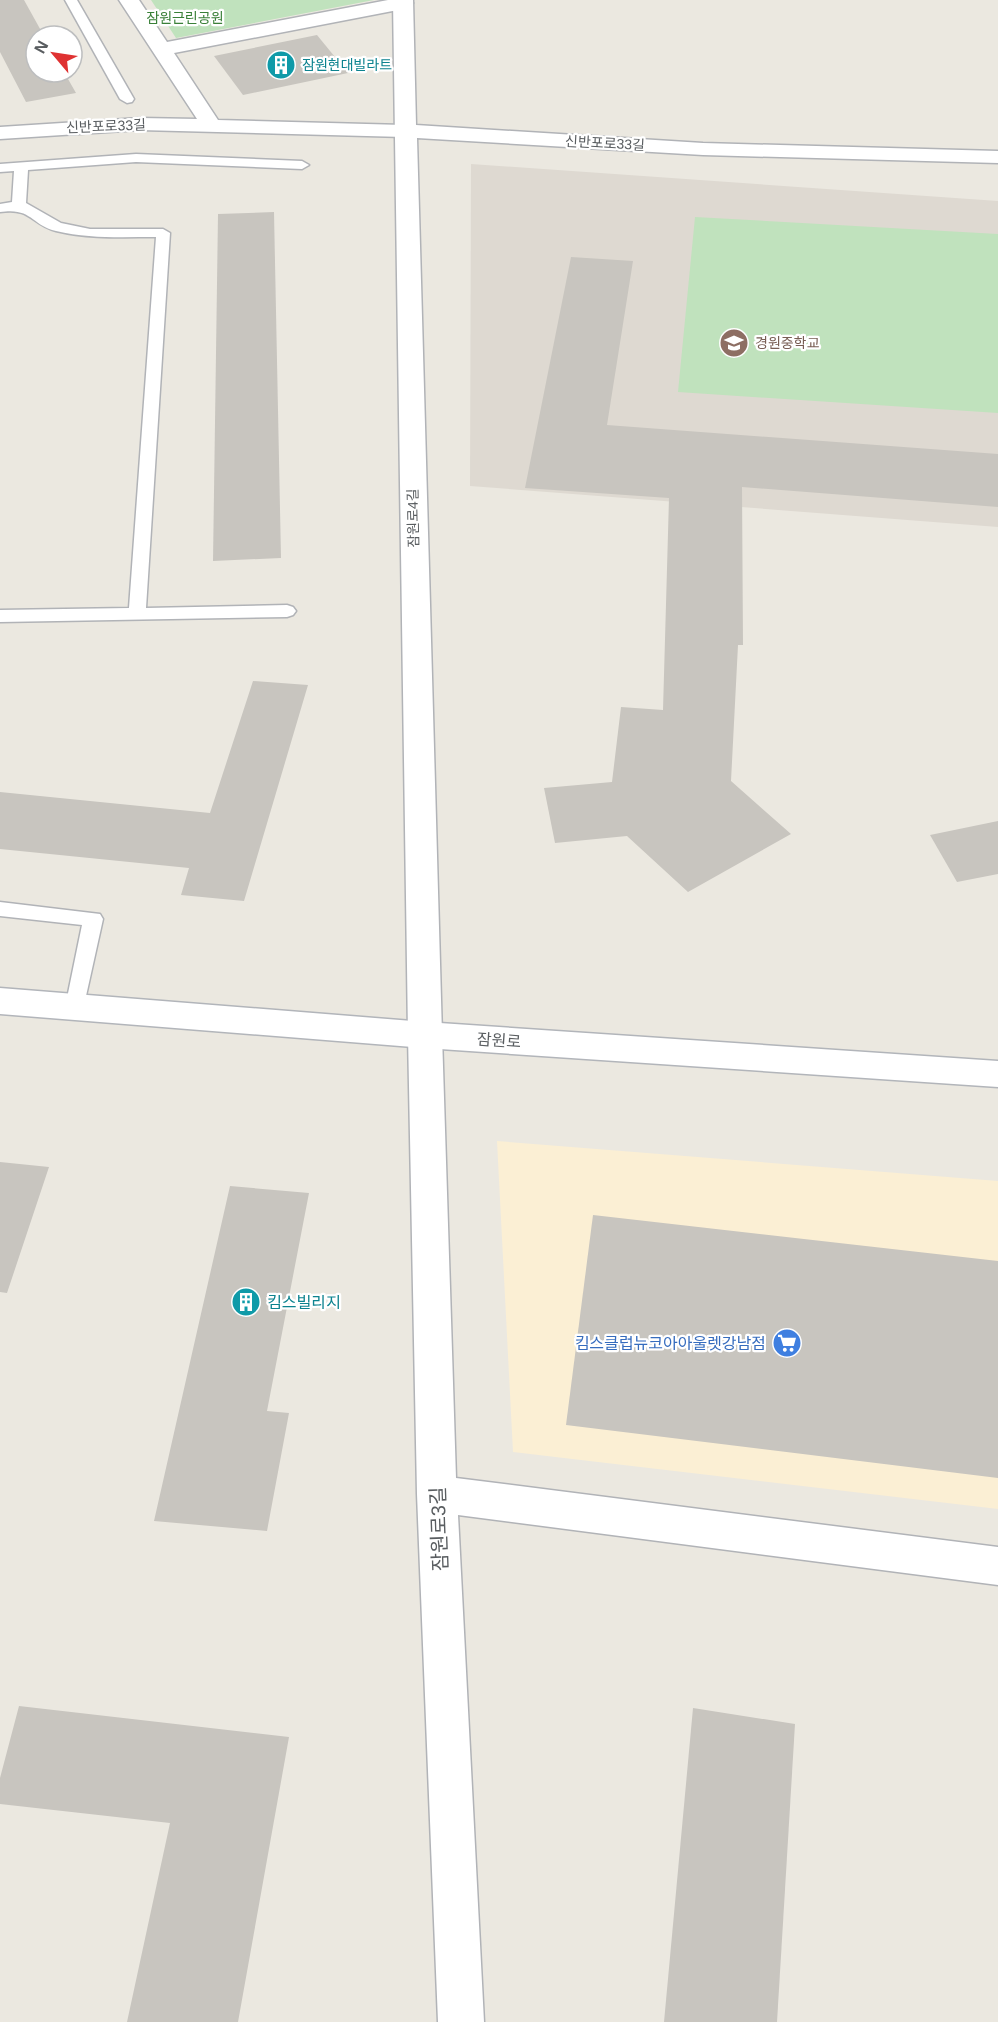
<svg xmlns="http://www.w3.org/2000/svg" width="998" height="2022" viewBox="0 0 998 2022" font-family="Helvetica,'Noto Sans KR',sans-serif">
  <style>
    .commercial { fill: #fbefd4 }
    .education { fill: #ded9d1 }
    .green { fill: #c0e2bd }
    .building { fill: #c8c5bf }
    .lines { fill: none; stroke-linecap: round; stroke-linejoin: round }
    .service-casing { stroke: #b1b3b7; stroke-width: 3 }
    .minor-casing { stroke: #b1b3b7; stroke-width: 3 }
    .tertiary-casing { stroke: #b1b3b7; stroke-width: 3 }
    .secondary-casing { stroke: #b2b5ba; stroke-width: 3 }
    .service { fill: #fff; fill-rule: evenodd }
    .minor { fill: #fff; fill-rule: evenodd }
    .tertiary { fill: #fff; fill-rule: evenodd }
    .secondary { fill: #fff; fill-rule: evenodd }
    .labels { text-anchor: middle; stroke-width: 4.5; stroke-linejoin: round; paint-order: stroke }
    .far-park-label { font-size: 14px; fill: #3a8038; stroke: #fff }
    .far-culture-label { font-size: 14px; fill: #0d838f; stroke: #fff; text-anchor: start }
    .far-street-label { font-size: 14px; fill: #595d60; stroke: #fff }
    .far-education-label { font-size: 14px; fill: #785e54; stroke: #fff; text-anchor: start }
    .street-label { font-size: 16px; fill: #595d60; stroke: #fff }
    .culture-label { font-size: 16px; fill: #0d838f; stroke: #fff; text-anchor: start }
    .shop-label { font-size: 16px; fill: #366cbe; stroke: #fff; text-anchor: end }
    .near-street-label { font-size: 20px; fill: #595d60; stroke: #fff }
  </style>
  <rect width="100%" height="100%" fill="#ebe8e0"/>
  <path class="commercial" d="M497,1141L998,1181V1509L513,1452Z"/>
  <path class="education" d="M471,164L998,201V527L470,486Z"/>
  <g class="green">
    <path d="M151,0H374L176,38Z"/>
    <path d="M695,217L998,234V413L678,392Z"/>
  </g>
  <g class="building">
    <path d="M0,0H24L44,36H36V72H64L76,93L26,102L0,52Z"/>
    <path d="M317,35L348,73L243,95L214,56Z"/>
    <path d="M274,212L281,558L213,561L218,214Z"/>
    <path d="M571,257L633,261L607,425L998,454V507L742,487L743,645H738L731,781L791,834L688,892L627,836L555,843L544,788L612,782L621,707L663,710L669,498L525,488Z"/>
    <path d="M253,681L308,685L244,901L181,895L189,868L0,849V792L210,813Z"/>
    <path d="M998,821V874L957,882L930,835Z"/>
    <path d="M0,1162L49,1167L7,1293L0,1292Z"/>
    <path d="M230,1186L309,1193L267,1411L289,1413L267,1531L154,1521Z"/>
    <path d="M593,1215L998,1261V1478L566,1425Z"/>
    <path d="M19,1706L289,1737L238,2022H127L170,1823L0,1804V1778Z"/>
    <path d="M693,1708L795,1724L777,2022H664Z"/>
  </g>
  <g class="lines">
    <g class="service-casing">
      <g id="service">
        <path d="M65,0H77L134,99L132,102L127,103L120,99Z"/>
        <path d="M136,154L302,161L309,165L302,169L136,162L28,170L26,203L61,223L90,229H163L170,233L146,608L287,605L293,607L296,611L293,615L287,617L0,622V610L129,608L156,237C122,237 89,239 56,231C31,225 32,207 0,212V204L12,202L14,171L0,172V164Z"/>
        <path d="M0,902L100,914L103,919L82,1014L75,1016L68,1014L65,1008L82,925L0,916Z"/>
      </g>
    </g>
    <g class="minor-casing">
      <g id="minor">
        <path d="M119,0H139L167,42L388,0H411L413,3L410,7L403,9L174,53L218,120L404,125L411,127L415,131L411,135L404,137L140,130L0,139V127L140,118L197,119Z"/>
        <path d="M425,1022L437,1026L442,1035L456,1478L998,1547V1585L458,1515L484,2022H438L417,1494L408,1035L413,1026Z"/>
      </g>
    </g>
    <g class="tertiary-casing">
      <path id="tertiary" d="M393,0H413L416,125L703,143L998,151V163L703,155L417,138L442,1035L437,1044L425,1048L413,1044L408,1035Z"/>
    </g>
    <g class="secondary-casing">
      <path id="secondary" d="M0,988L425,1022L998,1061V1087L425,1048L0,1014Z"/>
    </g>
    <use href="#service" class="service"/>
    <use href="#minor" class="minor"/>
    <use href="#tertiary" class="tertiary"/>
    <use href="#secondary" class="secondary"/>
  </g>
  <defs>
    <g id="building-disc" transform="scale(1.5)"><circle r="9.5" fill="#0f9aa8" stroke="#fff"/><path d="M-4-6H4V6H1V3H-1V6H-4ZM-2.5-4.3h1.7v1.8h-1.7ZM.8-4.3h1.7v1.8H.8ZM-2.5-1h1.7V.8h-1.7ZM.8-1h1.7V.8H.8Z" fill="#fff"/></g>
    <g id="school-disc" transform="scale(1.5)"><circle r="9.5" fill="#8d6e63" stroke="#fff"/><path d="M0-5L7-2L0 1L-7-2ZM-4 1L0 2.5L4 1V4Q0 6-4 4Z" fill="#fff"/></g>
    <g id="supermarket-disc" transform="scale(1.5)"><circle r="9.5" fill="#3f7fe0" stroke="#fff"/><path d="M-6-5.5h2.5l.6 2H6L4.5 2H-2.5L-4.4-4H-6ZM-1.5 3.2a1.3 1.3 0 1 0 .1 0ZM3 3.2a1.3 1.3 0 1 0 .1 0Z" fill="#fff"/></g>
  </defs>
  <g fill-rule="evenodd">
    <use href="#building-disc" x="281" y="65"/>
    <use href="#school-disc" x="734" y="343"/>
    <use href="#building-disc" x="246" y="1302"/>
    <use href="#supermarket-disc" x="787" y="1343"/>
  </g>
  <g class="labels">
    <g class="far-park-label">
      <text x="185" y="23">잠원근린공원</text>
    </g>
    <g class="far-culture-label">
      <text x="302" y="70">잠원현대빌라트</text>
    </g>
    <g class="far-street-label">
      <text transform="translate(106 126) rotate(-2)" y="5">신반포로33길</text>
      <text transform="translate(605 143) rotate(3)" y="5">신반포로33길</text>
      <text transform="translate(413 518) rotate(-91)" y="5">잠원로4길</text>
    </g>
    <g class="far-education-label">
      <text x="755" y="348">경원중학교</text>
    </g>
    <g class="street-label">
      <text transform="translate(499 1040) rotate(4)" y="6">잠원로</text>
    </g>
    <g class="culture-label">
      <text x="267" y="1308">킴스빌리지</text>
    </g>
    <g class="shop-label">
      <text x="766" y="1349">킴스클럽뉴코아아울렛강남점</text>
    </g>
    <g class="near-street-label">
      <text transform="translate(439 1529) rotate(-92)" y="7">잠원로3길</text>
    </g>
  </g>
  <g transform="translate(54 54) rotate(299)"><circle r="28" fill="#ffffff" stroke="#bdbebf" stroke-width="1.5"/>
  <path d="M0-4.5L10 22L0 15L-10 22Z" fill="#df3232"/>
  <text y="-9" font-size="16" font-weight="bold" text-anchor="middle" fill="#595d60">N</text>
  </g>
</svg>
